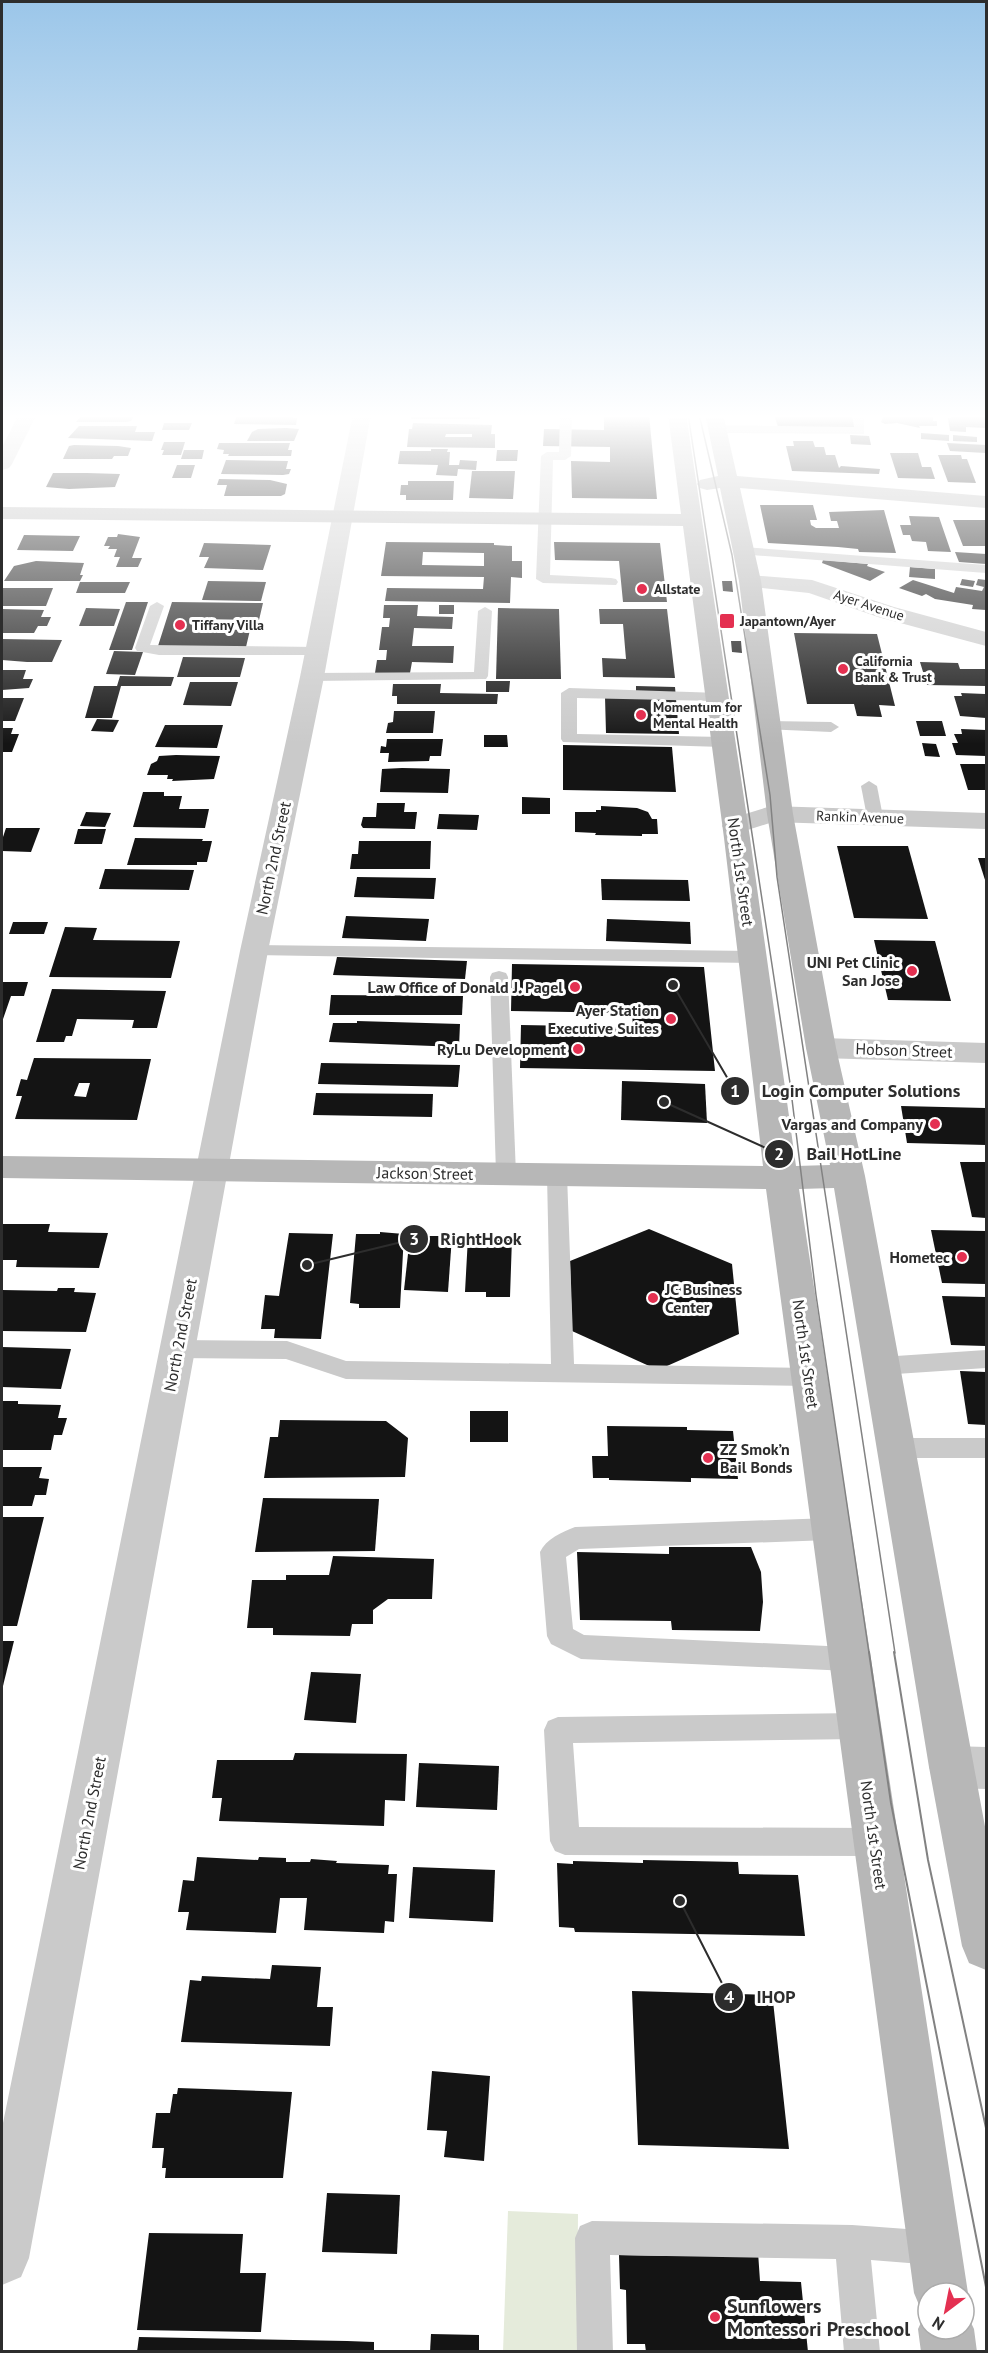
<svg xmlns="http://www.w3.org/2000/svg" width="988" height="2353" viewBox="0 0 988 2353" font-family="'PT Sans',sans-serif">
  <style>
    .green { fill: #e5ebdb }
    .building { fill: #141414; fill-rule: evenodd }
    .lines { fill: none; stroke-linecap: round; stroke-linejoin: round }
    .lane { fill: #cacaca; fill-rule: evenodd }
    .street { fill: #cacaca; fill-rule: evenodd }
    .secondary { fill: #b7b7b7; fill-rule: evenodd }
    .tram-far1 { stroke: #828282; stroke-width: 1.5 }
    .tram { stroke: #828282; stroke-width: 2 }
    .poi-dot { fill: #e43051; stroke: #fff; stroke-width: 2 }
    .labels { text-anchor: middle; stroke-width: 6; stroke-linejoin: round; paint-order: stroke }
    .far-poi-label { font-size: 14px; font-weight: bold; fill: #2d2d2d; stroke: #fff; text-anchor: start }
    .far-street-label { font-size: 14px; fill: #2d2d2d; stroke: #fff }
    .street-label { font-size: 16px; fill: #2d2d2d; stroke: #fff }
    .poi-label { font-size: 16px; font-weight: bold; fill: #2d2d2d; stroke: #fff; text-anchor: end }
    .near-poi-label { font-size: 20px; font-weight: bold; fill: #2d2d2d; stroke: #fff; text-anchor: start }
    .leader { fill: none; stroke: #2d2d2d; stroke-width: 2 }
    .callout-dot { fill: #2d2d2d; stroke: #fff; stroke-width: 2 }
    .mark-label { font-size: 18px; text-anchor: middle; font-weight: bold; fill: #fff }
    .callout-label { font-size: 18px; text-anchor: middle; font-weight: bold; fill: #2d2d2d; stroke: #fff; stroke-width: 6; stroke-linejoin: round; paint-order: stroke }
  </style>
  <rect width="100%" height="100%" fill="#fff"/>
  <path class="green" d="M508,2211L578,2214L577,2351L503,2352Z"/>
  <g class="building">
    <path d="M83,414H135L131,421L126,422H76Z"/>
    <path d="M288,414L293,416V418H297L296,425L234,424L237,415Z"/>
    <path d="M412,414H480V419H411Z"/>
    <path d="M604,414H649L657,499L572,498L571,461L610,462V447L543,446L544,429L604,430Z"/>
    <path d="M774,414H852L856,428L778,427Z"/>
    <path d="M885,414L933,415V421H937V426H919L920,428L897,423L885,424L881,422Z"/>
    <path d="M951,414L986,415V428L966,427V432L950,431L948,418H951Z"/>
    <path d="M164,423H192L189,430H162Z"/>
    <path d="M413,423L492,425L491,434H495V448L407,447L409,429H412ZM446,434H472V437H445Z"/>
    <path d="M79,426H137L135,432H155L152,441L68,438Z"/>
    <path d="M286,428L299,429L294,441H247L252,432L258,429Z"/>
    <path d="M921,433L949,435V441L921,439Z"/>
    <path d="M850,435L869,436L871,445L851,444Z"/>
    <path d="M953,435L977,437V442L953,441Z"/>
    <path d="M793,441H813L815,447H824L826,455H835L839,468L841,466L880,469L879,474L792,471L786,446H794Z"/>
    <path d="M164,442H185L181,455H162L164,450H161Z"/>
    <path d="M219,443H290L288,450H292L291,456H228L229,454H223L224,450L217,449Z"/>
    <path d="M947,443L986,445V453L950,451Z"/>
    <path d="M74,445L118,446L131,448L128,456H114L112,459H63L69,446Z"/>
    <path d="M431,449H448L447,452H450L449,465H459L460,460L477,461L476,470L458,469L457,476L436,475L438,465L398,464L400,451H431Z"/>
    <path d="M184,450H204L202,459H181Z"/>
    <path d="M497,450H518L517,461H496Z"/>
    <path d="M890,453H918L922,467H931L935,479L898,478Z"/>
    <path d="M938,455H961L962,459H967L976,483L948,482Z"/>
    <path d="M226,460L288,461L286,469H291L289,474L283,475L221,474Z"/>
    <path d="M177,465H195L191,478H172Z"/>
    <path d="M472,471H515L513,499L469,498Z"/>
    <path d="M53,473H87L120,474L115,487L69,489L46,487Z"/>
    <path d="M219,479L270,480L287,484L285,494L281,496H224L227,485H217Z"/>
    <path d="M408,481H454L453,500H406V495H400L401,485H408Z"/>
    <path d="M760,505H813L817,520H810L811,525L816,528H839L837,521H831L829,512L884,510L896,553L859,552L858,549L838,547L768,543Z"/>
    <path d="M909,516L939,517L951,552L928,551L926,542L912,541L910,535H903L900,525H911Z"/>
    <path d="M953,520H986V546H963Z"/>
    <path d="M118,534L140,537L132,558H142L138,567H116L120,557H114L117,549H108L110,546H104L108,537H117Z"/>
    <path d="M24,535L80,536L73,551L17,550Z"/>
    <path d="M386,542L494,543V545L512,546V561H522V578L511,577L510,603L385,601L387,588L483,589L484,577L381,576ZM423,552L484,553V566L422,565Z"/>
    <path d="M554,542L660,543L667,602H623L619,561L555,560Z"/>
    <path d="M204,543L271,545L263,570L204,568L209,557H199Z"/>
    <path d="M955,552L986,554V564L959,562Z"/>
    <path d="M823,560L868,564L867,566L885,572L870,581L822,563Z"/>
    <path d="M36,561L84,563L80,575H83L80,581H4L14,566Z"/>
    <path d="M910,567L935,569V579L909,577Z"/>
    <path d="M962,579L975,581L973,587L960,585Z"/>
    <path d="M978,579L986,580V610L972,609L973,605L935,599L926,594L922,596L899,588L913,580L954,593L956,587L982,591L984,587L976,585Z"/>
    <path d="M208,581L266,582L261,601L202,600Z"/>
    <path d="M722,581H732L733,592L723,591Z"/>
    <path d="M80,582H130L125,593H76Z"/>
    <path d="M2,588H53L46,606H2Z"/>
    <path d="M126,602H148L132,650H109Z"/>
    <path d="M172,602L263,603L259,620L198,619L194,629L250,630L246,647L158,646Z"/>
    <path d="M384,605H418L417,616L453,617L452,629L414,628L412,646H454L453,663L412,662L410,673H375L377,660H386L387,650H379L382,627H389L390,618H383Z"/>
    <rect x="439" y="605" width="15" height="9"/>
    <path d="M86,608L120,609L114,626H79Z"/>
    <path d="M498,608L559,609L561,679H496Z"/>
    <path d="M2,609L44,610L41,617H51L47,626H38L34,633H2Z"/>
    <path d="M599,609H667L675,678L603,677L602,658L626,659L623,624H600Z"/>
    <path d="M794,633L877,634L895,706L879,705L882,717L857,716L854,704H807Z"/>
    <path d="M2,639L62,640L52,662H27L2,660Z"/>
    <path d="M731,641H741L742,653L732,652Z"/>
    <path d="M114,651L143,652L135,675L106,674Z"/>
    <path d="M183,657L245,658L240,677H177Z"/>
    <path d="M920,662L958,663L960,669H986V686L927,685Z"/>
    <path d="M2,670H26L23,679H33L29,688L2,690Z"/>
    <path d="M120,676L174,677L171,686H121L112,718H85L94,686H117Z"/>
    <path d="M486,681H510L509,692H486Z"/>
    <path d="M190,682H238L231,706L183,705Z"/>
    <path d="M393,684H441L440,693L498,694L497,704H397V696H392Z"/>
    <path d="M636,686L675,687L679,734L606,733L605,697H636Z"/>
    <path d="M961,693L985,694L986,718L960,716L954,696H962Z"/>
    <path d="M2,698H24L15,721H2Z"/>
    <path d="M394,711H435L433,733H386L388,723L393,722Z"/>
    <path d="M97,719L119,720L113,732L91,731Z"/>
    <path d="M916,721H942L946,736H920Z"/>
    <path d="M165,725H223L217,748L155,747Z"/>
    <path d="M2,728H13L11,734H19L12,752H2Z"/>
    <path d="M961,729L986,730V756L956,755L952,743H958L954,734H962Z"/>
    <path d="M484,735H507L508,747H484Z"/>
    <path d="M387,739H443L441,756H430L429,761L388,762L389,753H380L381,746L386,747Z"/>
    <path d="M922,743L936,744L940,757L925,756Z"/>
    <path d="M563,745L672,747L676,792L563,790Z"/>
    <path d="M176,755L220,756L214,779L172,781L173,779H167L168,775H147L151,764L157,761L159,756Z"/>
    <path d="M960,764H986V790H968Z"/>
    <path d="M402,768L450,769L448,793L380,792L382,769Z"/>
    <path d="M143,792H164V796H182L179,809H209L205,828L133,827Z"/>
    <path d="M522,797L550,798V814H522Z"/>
    <path d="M377,803H405L404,812H417L415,829L363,828L361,825L363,817H376Z"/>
    <path d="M601,806L637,808L648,812L652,819H657L658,834H642V836L595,835L596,833L575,832V812H596V810H601Z"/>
    <path d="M86,812L111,813L105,827L80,826Z"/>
    <path d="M439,814L479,815L477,830L437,829Z"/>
    <path d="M6,828H40L31,852L2,851V840Z"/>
    <path d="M78,829H106L102,844H74Z"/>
    <path d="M135,838L203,839L202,841H212L207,862H197V865H127Z"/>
    <path d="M359,841H431L430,869H350L352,854H358Z"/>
    <path d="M837,846H908L928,919L854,918Z"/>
    <path d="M978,858H986V883Z"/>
    <path d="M105,869L194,870L189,890L99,889Z"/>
    <path d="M357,877L436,878L434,899L354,897Z"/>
    <path d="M601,879L688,880L690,901L602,900Z"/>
    <path d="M346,916L429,919L426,941L342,938Z"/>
    <path d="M607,919L690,922L691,944L606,941Z"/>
    <path d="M13,922H48L44,934H9Z"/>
    <path d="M65,927L97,928L93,940L180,941L171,978L49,977Z"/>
    <path d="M874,940L935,941L951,1001L888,1000Z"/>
    <path d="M337,957L467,961L465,979L333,975Z"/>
    <path d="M512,964L704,967L715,1071L520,1068L521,1025L633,1027L632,1013L511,1011Z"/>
    <path d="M2,982H28L24,996H11L2,1022Z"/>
    <path d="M52,989L166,991L157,1028H132L134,1020L77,1019L72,1036H66L64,1042H36Z"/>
    <path d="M331,995L463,996L462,1015H329Z"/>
    <path d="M357,1021L460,1024L459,1047L329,1042L333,1023H357Z"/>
    <path d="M34,1058L151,1059L137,1120L15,1119L22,1096H16L21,1079L27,1080ZM79,1083H90L86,1097L74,1096Z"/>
    <path d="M321,1063L460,1065L458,1087L318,1084Z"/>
    <path d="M622,1081L705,1084L707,1123L621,1120Z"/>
    <path d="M316,1093L433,1094L432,1117L313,1115Z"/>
    <path d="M901,1106L986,1108V1145L907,1143Z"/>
    <path d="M960,1162H986V1218L972,1217Z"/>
    <path d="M2,1224H50L48,1232L108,1233L99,1268L16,1267L17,1260H2Z"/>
    <path d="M649,1229L732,1264L739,1334L658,1370L572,1331L570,1261Z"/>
    <path d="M931,1230L986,1231V1284L942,1283Z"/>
    <path d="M380,1232L404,1234L400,1308H359V1304L350,1303L356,1234H380Z"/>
    <path d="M289,1233L333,1234L321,1339L274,1338L275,1329H261L265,1295L279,1296Z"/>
    <path d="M410,1236H452L448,1292L404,1290Z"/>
    <path d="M468,1237L512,1238L510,1297H486V1292H465Z"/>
    <path d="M58,1288H75L74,1292L96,1293L86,1332L2,1331V1290L57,1291Z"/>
    <path d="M942,1296L986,1297V1346L951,1345Z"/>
    <path d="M2,1347L71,1349L61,1389L2,1387Z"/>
    <path d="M960,1371L986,1372V1425L968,1424Z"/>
    <path d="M2,1401H18V1404L61,1405L58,1418H67L62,1435H54L51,1450H2Z"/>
    <rect x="470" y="1411" width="38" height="31"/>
    <path d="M280,1420L386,1421L408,1438L405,1477L264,1478L270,1437H278Z"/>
    <path d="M607,1426L687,1427V1430L733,1431L738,1479L691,1478V1482L609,1480V1478H593L592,1456H608Z"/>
    <path d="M2,1467H42L39,1478L49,1479L46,1495H35L32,1506H2Z"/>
    <path d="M263,1498L379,1499L375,1551L255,1552Z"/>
    <path d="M2,1517H44L17,1626H2Z"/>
    <path d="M669,1547H751L761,1572L763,1602L760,1631L672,1630L671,1621L580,1620L577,1552L669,1554Z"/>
    <path d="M333,1556L434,1559L432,1599H388L373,1610V1624H352L350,1636L273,1635V1628H247L252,1580H286V1575H329Z"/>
    <path d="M2,1641H14L2,1690Z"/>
    <path d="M311,1672L361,1674L356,1723L304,1720Z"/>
    <path d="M295,1753L407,1754L405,1801L385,1800L384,1826L219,1821L222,1798H212L217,1760H293Z"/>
    <path d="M419,1763L499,1766L497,1810L416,1807Z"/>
    <path d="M197,1857L258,1860L259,1857L286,1858V1862H310L311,1859L337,1861L336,1863L389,1865L388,1874H397L394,1922L385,1921L384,1933L304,1930L307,1898H280L276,1933L186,1930L189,1912H178L183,1880L194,1881Z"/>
    <path d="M643,1860L738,1862L739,1874L798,1875L805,1936L575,1932L574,1928L559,1927L557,1863L573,1864V1861L643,1863Z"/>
    <path d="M413,1867L495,1870L493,1922L409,1918Z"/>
    <path d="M272,1965L321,1967L317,2007H333L330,2046L181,2042L190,1980L201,1981L202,1976L270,1979Z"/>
    <path d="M632,1991L777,1995L778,2001H773L789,2149L638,2145Z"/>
    <path d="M432,2071L490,2076L484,2161L444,2157L447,2131L427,2130Z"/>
    <path d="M178,2088L292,2092L283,2178H165L166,2168H162L164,2148H152L156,2113H170L173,2094H177Z"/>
    <path d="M327,2193L400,2195L397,2254L322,2252Z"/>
    <path d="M149,2233L243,2234L240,2273H266L261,2332L137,2330Z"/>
    <path d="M671,2250L758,2252L760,2281L801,2282L808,2352H646L645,2344H627L626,2290L620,2289L619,2255L672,2256Z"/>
    <path d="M431,2334L479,2335V2352H430Z"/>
    <path d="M139,2337L347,2341L374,2342V2352H137Z"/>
  </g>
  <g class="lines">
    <g class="lane">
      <path d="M560,414H572L571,456L565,460H553L550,575L611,578L616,579L618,582L616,585L543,583L536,579L541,456L547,452H559Z"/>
      <path d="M852,414H864V434L717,433L711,429L717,425L854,427Z"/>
      <path d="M743,547L986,565V573L738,554L736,551L738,548Z"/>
      <path d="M157,602L164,606L150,645L317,647L324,651L317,655H159L137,651L135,648L150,606Z"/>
      <path d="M485,607L492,611L488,676L486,679L312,681L305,677L312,673L474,672L478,611Z"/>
      <path d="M569,688L720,693L723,696L720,699L715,701L577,698V734L722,737L730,742L722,747L563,742L561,739V693Z"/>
      <path d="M769,721L831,722L839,727L831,732L764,729L761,726Z"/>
      <path d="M869,781L877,786L883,817L875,822L867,817L861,786Z"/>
      <path d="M254,945L752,951L758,953L761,957L758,961L752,963L248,955L245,951L248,947Z"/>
      <path d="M499,971L506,973L508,977L516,1174L513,1179L506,1181L499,1179L496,1174L490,977L492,973Z"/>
      <path d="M557,1168L564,1170L567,1175L574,1364L809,1368L817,1371L821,1377L817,1383L809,1386L346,1379L286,1359L177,1358L169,1355L165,1349L169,1343L177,1340L287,1341L346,1361L551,1364L547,1175L550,1170Z"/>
      <path d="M986,1350V1368L881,1375L873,1372L869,1366L873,1360L881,1357Z"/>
      <path d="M896,1438H986V1458H896L887,1455L884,1448L887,1441Z"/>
      <path d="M830,1518L839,1522L843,1529L839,1536L830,1540L579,1549L566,1557L573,1629L584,1635L849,1647L859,1651L862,1659L859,1667L849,1671L581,1659L551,1644L547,1636L540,1552C546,1539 562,1532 575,1527Z"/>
      <path d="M859,1713L869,1717L873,1726L869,1735L859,1739L573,1743L579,1827L875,1828L885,1832L890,1842L885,1852L875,1856L565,1855L555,1851L550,1841L544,1730L548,1721L558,1717Z"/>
      <path d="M592,2221L852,2225L934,2231L946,2236L951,2248L946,2260L934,2265L871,2260L880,2352H844L836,2259L610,2255L613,2352H577L575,2238L580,2226Z"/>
    </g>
    <g class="street">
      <path d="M19,414H37L12,464L9,468L2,470V447Z"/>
      <path d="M353,414H371L324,677L268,951L29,2258L21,2277L2,2285V2128L240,951L300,677Z"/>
      <path d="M750,575L812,580L894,607L986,632V646L878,617L809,593L742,586L739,581L742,576Z"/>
      <path d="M771,806L986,813V829L773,822L735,834L726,832L722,826L726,820Z"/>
      <path d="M821,1038L986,1043V1063L821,1058L810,1055L806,1048L810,1041Z"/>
      <path d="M951,1746L986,1747V1789L951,1788L935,1782L929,1767L935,1752Z"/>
    </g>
    <path class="secondary" d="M668,414H686L750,838L796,1166L830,1165L806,1048L767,814L739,581L720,488L707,490L700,488L697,484L700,480L718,476L705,414H723L737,476L986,496V508L740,488L761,581L793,814L836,1048L865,1176L986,1832V1970L969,1963L962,1946L929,1767L834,1188L799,1189L968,2293L964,2303V2293H928V2329H964L965,2310L974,2329L977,2352H921L918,2329L925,2314L922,2312L914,2293L766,1189L2,1178V1156L763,1166L724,838L683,526L2,519V507L681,514Z"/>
    <g class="tram-far1">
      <path d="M688,414L790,1083L816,1295L869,1653"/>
      <path d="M699,414L732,555L770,795L777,877L895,1653"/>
    </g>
    <g class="tram">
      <path d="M869,1652L891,1803L986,2287"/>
      <path d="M894,1652L928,1860L986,2128"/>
    </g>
  </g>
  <linearGradient id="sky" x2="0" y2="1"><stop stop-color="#9bc6e9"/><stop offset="0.56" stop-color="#fff"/><stop offset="1" stop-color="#fff" stop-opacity="0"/></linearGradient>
  <rect width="988" height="744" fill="url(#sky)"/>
  <g class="poi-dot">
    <circle cx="642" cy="589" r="6"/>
    <rect x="719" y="613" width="16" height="16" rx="3"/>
    <circle cx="180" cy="625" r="6"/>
    <circle cx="843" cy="669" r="6"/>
    <circle cx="641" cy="715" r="6"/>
    <circle cx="912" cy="971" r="6"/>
    <circle cx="575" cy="987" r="6"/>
    <circle cx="671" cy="1019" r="6"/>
    <circle cx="578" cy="1049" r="6"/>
    <circle cx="935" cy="1124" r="6"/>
    <circle cx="962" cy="1257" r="6"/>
    <circle cx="653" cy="1298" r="6"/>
    <circle cx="708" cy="1458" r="6"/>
    <circle cx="715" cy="2317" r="6"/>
  </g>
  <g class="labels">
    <g class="far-poi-label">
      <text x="654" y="594">Allstate</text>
      <text x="740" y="626">Japantown/Ayer</text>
      <text x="192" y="630">Tiffany Villa</text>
      <text x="855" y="666">California<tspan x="855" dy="16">Bank &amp; Trust</tspan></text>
      <text x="653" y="712">Momentum for<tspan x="653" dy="16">Mental Health</tspan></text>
    </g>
    <g class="far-street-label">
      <text transform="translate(869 605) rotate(18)" y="5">Ayer Avenue</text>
      <text transform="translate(860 817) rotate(2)" y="5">Rankin Avenue</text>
    </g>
    <g class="street-label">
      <text transform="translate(273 858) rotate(-78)" y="6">North 2nd Street</text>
      <text transform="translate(741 872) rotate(82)" y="6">North 1st Street</text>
      <text transform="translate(904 1050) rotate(2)" y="6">Hobson Street</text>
      <text transform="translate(425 1173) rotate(1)" y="6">Jackson Street</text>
      <text transform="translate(180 1335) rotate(-79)" y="6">North 2nd Street</text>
      <text transform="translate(806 1354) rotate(82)" y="6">North 1st Street</text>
      <text transform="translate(89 1813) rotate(-79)" y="6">North 2nd Street</text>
      <text transform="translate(874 1835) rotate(82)" y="6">North 1st Street</text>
    </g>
    <g class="poi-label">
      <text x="900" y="968">UNI Pet Clinic<tspan x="900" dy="18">San Jose</tspan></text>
      <text x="563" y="993">Law Office of Donald J. Pagel</text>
      <text x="659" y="1016">Ayer Station<tspan x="659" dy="18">Executive Suites</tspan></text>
      <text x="566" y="1055">RyLu Development</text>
      <text x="923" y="1130">Vargas and Company</text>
      <text x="950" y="1263">Hometec</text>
      <text x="665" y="1295" text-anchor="start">JC Business<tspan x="665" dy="18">Center</tspan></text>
      <text x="720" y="1455" text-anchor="start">ZZ Smok’n<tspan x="720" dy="18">Bail Bonds</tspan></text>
    </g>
    <g class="near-poi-label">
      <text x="727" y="2313">Sunflowers<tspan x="727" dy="23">Montessori Preschool</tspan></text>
    </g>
  </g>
  <path class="leader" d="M673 985L735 1091M664 1102L779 1154M307 1265L414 1239M680 1901L729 1997"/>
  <g class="callout-dot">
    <circle cx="673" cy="985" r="6"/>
    <circle cx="664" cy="1102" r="6"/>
    <circle cx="307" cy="1265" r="6"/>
    <circle cx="680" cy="1901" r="6"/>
    <circle cx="735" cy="1091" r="15"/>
    <circle cx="779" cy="1154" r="15"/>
    <circle cx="414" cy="1239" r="15"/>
    <circle cx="729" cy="1997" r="15"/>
  </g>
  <g class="mark-label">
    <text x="735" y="1097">1</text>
    <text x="779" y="1160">2</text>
    <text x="414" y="1245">3</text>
    <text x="729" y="2003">4</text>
  </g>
  <g class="callout-label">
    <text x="861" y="1097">Login Computer Solutions</text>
    <text x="854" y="1160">Bail HotLine</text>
    <text x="481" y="1245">RightHook</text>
    <text x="776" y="2003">IHOP</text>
  </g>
  <rect width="988" height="2353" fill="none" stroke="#2d2d2d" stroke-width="6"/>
  <g transform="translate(946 2311) rotate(212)"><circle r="28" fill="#ffffff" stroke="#ababab" stroke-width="1.5"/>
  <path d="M0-4.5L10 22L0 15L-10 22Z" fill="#e43051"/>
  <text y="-9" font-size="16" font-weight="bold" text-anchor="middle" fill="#2d2d2d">N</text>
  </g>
</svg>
